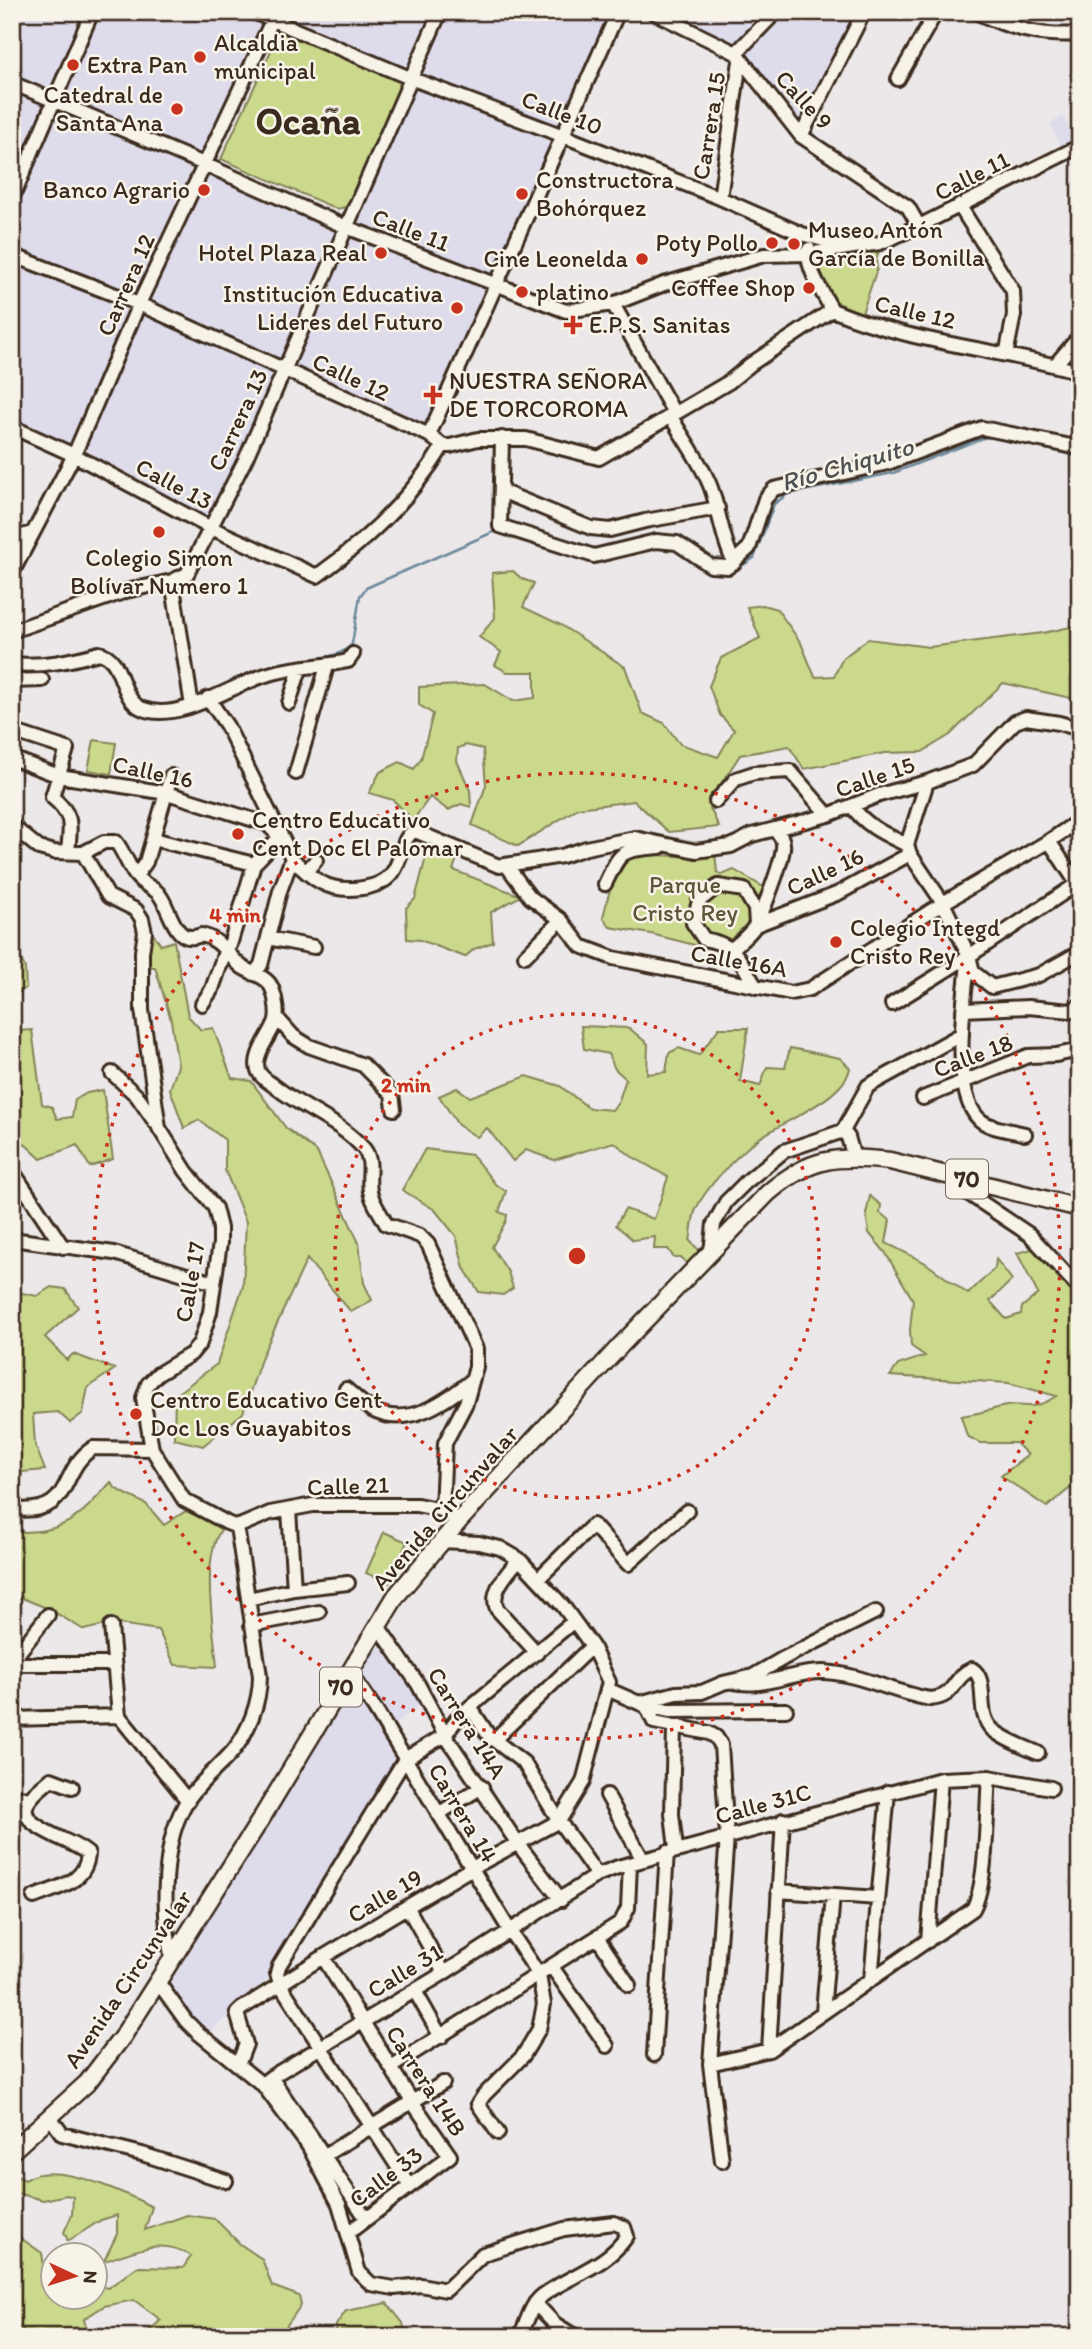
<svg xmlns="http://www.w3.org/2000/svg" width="1092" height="2349" viewBox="0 0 1092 2349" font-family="Itim,sans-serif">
	<rect width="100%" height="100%" fill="#ece8e9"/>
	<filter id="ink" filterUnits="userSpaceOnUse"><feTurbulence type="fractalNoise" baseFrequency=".0143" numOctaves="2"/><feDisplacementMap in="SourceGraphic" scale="14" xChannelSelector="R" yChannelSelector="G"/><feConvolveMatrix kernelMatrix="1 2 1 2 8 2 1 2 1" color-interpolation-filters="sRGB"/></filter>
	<g filter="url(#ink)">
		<path fill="#dedbeb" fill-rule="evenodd" d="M12,12H614L427,437L286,376L213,525L12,425ZM269,23L405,80L348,226L209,162Z
			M660,12H862L800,135L741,61Z
			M1063,116L1075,142L1062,149L1050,123Z
			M379,1634L424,1701L386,1732L404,1765L269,1978L206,2036L186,2014L168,1983Z"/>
		<path fill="#cbd98d" stroke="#838256" stroke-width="2" d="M280,31L401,82L353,200L345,207L337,209L221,159Z
			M879,251L876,260L877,269L862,313L832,301L814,260L850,258Z
			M513,571L522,579L534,583L523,607L561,625L625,667L642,713L664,723L680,744L718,757L734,730L720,715L709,686L721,658L760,638L747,607L763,605L777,609L801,643L815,677L834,676L843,658L868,639L929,647L1043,633L1080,625V700L1003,683L950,735L922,752L885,753L804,769L789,746L740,755L708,804L719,827L669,832L634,801L578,808L518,846L472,825L486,785L483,749L466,745L458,748L457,761L470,790L471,807L461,804L448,810L430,797L413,820L393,800L369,793L380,772L400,762L414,769L421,759L433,714L419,705V687L485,684L513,701L535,698V672H507L495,665L501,652L479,637L495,618L492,573Z
			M94,740L116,743L111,774L88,770Z
			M430,842L459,853L453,870L521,896L491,912L493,942L474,949L465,957L420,940L407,939L406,908L415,899Z
			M636,854L695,857L715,854L717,872L721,875L734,870L765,888C758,914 743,933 726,953L651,934L610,927L603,917C610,892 611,867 636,854Z
			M149,933L153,934L161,945L174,941L188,1016L201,1030L213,1028L232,1078L251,1081L286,1128L317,1152L359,1243L364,1283L372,1300L351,1312L307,1259L262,1356L243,1413L203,1446L174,1439L175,1395L217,1364L243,1286L246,1222L225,1170V1140L199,1120L184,1128L170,1089L178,1066L171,1020L155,967H145Z
			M17,949L25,968L26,988L12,997V951Z
			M581,1026L629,1028L648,1044L647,1074L666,1072L669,1053L679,1048L699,1055L719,1028H748L740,1081L760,1086L767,1067L785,1068L790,1048L840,1058L850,1068C844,1101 777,1122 753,1143C735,1158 706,1187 696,1209C692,1218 692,1231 690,1241L700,1251L688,1265L682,1258H674L668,1249H654L655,1237L633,1240L616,1225L625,1209L654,1219L668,1177L631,1156L614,1142L554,1160L526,1150L513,1161L487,1128L477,1137L458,1125L439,1096L457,1088L470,1097L527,1076L560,1086L589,1108L612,1110L618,1103L626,1079L615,1069L608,1054L584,1049Z
			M32,1030L42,1104L52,1107L57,1119L72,1117L75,1100L87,1093L103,1090L113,1159L90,1167L77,1145L41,1159L12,1132V1036L17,1031Z
			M425,1149L472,1155L496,1185L506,1191L499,1212L507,1215L506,1221L492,1247L508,1272L513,1288L503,1295L479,1292L464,1268L456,1236L435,1210L402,1190Z
			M870,1196L881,1205L880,1213L890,1220L886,1243L924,1262L968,1294L995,1268L996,1259L1012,1280L990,1301L1006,1319L1021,1314L1022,1307L1038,1294L1017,1253L1036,1248L1080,1293V1480L1047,1507L1001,1476L1028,1455L1016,1443H980L967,1436L961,1416C975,1414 987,1411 1001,1407C1026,1401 1029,1414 1056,1396L1009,1383L890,1376L898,1365L925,1356L911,1346L910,1330L913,1300L885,1252L869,1233L866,1214Z
			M51,1287L65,1289L78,1307L45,1337L67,1360L73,1354L115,1369L88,1387L83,1413L70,1423L58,1412L33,1414L35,1445L45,1470L22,1472L20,1484L12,1485V1291L37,1296Z
			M111,1482L116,1489L146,1504L164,1525L186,1511L222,1528C200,1559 214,1629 217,1667L175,1665L158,1630L113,1623L84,1630L49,1609L12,1594V1532C65,1533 77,1520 111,1482Z
			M384,1532L407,1542L389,1583L366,1573Z
			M12,2174L25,2180C29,2178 35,2174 40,2174C72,2169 124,2192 152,2207L145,2230L187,2215L215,2219L240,2244L262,2259L272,2286L299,2296L301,2305L285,2328L289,2337H142L161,2320L134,2300L104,2306L84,2319L88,2337H21L23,2330L12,2322V2272L18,2275L23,2262L12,2258V2232L42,2253L47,2287H52V2296H94L95,2285L108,2288L137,2267L183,2268L191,2256C160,2236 135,2252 104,2261L117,2234V2215L101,2220L68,2241L64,2232L72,2215L73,2197L67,2195L43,2200L12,2192Z
			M387,2303L403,2323L406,2337H336V2325L346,2311Z"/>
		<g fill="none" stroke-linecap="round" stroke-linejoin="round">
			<path stroke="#6c899a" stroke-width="2.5" d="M715,572L720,574L731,573L754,558L774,504L788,494L893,473L983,438L995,437L1080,457
				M304,661C320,658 341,657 352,644L360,596L366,588L498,530"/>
			<defs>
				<path id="minor" d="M253,12L410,78L561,135L720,198L802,234L845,246
					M653,12L736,53L801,136L908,207L919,226
					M976,12C1010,29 1042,37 1080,34
					M736,53L776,12
					M898,79L936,12
					M12,83L204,164L346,227L566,311L613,304L664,284L764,255L808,254L880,243L919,226L1080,146
					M801,136L864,12
					M720,198L740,61
					M12,199L92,12
					M959,205L1013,291L1014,315L1006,355
					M809,249C804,265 824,295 832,310
					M12,255L139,304L429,435L443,446H450L478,439H526L599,458L729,382L751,364L832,310
					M613,304L674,413
					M832,310C910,343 998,349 1080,372
					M1055,365L1080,336
					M670,415C683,439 702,463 711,488C720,513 722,539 734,563
					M12,427L74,455L209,527L317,576C366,541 412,497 443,446
					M429,435L618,12
					M502,438L500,526L594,556L656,541L677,543L711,566L728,567L749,548L765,499L774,489L888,463L982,428L1080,448
					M501,491L591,528L610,530L645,521L718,508
					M12,539L32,533
					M12,573L74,455L139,304L276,12
					M172,581L192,706
					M12,631L126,591L172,581L187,574L246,458L440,12
					M12,664C42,667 70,661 99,653C125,658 118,699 143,709C181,723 232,684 269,674C294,666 322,667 348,661L353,654
					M12,681L42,680
					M208,698L227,726L292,858C301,868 310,877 322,883C341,893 380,891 393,872C403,858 402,835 415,831L499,866L562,856L586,848L635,838L696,851L731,846L752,835L828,815L879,795L927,782L973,765L1015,722L1026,718L1059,723L1080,729
					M289,703L300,669
					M12,731L67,749L52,797C75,816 70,826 68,852
					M12,758L59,776L167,793L267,824L275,832
					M296,773L327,666
					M927,782L907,845L910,854L943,903L969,956L973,972L992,987L1039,975L1080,952
					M716,801L736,779L754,773L790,771L828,815
					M852,806C865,826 887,835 907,845
					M12,826L39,848L54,852L83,853L104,842H116C124,852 128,866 136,876C142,884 152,887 158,893C171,907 173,947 201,935C221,939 227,955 242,967C250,973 263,975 269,983C275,991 278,1011 276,1020C272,1035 249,1058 260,1074C264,1080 272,1084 277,1088C305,1110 340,1121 364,1149C374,1162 367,1176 370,1191C372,1203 381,1213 386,1224L420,1236L428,1244L476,1349V1367L466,1403L445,1443L442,1510
					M153,839L254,864
					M1049,841L1080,888
					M83,853L108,896L136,910L142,919L145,932L142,952V1010L159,1128L186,1171L215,1208L220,1228V1243L210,1312L200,1343L191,1354L158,1374L148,1384L143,1398L152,1449L184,1500L227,1523L237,1527L260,1676C260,1702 249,1731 233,1751C219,1767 202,1780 189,1798C161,1839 162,1913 172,1960
					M507,866L530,897L561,920L581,946L613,958L791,993L810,989L943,903L1049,841L1080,820
					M306,872L316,860
					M136,876L146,862L171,776
					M605,884C622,848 621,851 660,847
					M756,925L755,909L744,890L718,886L699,901L693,923L704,939C738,945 739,960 756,987
					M756,925L839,893L910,854
					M268,938L314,947
					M732,949C740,942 749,935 755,926C763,913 782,862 783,848C784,840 780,834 774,830
					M525,956L561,920
					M968,964C964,1000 951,1092 979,1119C989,1129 1011,1130 1025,1134
					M254,974L261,965L280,891L292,858
					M202,1004L212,989L226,949L230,945L254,864L280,837
					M892,1004L969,956L1080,882
					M963,1010L1028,1007L1071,1011L1080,1005
					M277,1018L293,1036L309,1046L363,1065L392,1094L394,1109
					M112,1073L137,1096L155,1122
					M923,1098L1028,1056L1056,1055L1080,1050
					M843,1131L868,1086L962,1034
					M843,1131L848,1137L854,1158
					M12,1170L63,1247
					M956,1176L966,1192L1030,1235L1080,1289
					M12,1239L114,1253L214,1283
					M711,1253L714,1224L726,1202L746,1182L784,1151L843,1131
					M346,1389C354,1396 362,1404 372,1410C407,1429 445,1402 471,1381
					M12,1509C76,1516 57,1471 93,1448L152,1449
					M289,1510L294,1589
					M237,1527L270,1513L313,1505H417L442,1510L459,1521
					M519,1559C508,1573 489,1591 497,1609L537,1653
					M538,1579L593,1525L628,1564L687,1511
					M248,1599L294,1589L348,1583
					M251,1625L319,1612
					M111,1626L119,1716
					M378,1626L418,1684L445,1735L518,1844L561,1900
					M12,1661L48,1615
					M12,1664H114
					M350,1672L375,1709L510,1931L539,1975L544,2004L539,2029L523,2056L484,2095L478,2104L498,2133
					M733,1682C765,1689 792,1671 824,1672C861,1674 894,1693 930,1699C957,1697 951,1678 972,1669C990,1680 974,1713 993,1730C1005,1740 1024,1747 1038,1753
					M607,1689L646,1706L669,1711L786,1710
					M639,1703L676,1693L702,1692L723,1683L753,1676L784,1658L876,1612
					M646,1706L654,1722L709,1733L716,1737L721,1745L727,1836L710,2064L722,2161
					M470,1707L489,1736L524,1763L559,1821L597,1875
					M119,1716L188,1801
					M12,1719L119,1716
					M674,1728L672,1814L676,1849
					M494,1740L592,1646
					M12,1795L29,1799
					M607,1795L643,1860
					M438,1814L482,1787
					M778,1891L878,1898
					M34,1897C58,1887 86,1883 88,1854C72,1838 7,1826 31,1798C36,1791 45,1785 51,1779L72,1787
					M408,1908L444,1973
					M597,1937L629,1985
					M928,1941L941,1779
					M323,1957L411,2100L450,2156L348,2233
					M552,1967L607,2046
					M871,1979L888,1792
					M158,1982L186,2021L197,2032L263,2085L309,2147L339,2204L359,2272L371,2284L394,2288L421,2285L446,2290L483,2254L564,2229L614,2223L624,2227L627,2236C606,2267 572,2274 543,2295C529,2306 528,2323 519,2337
					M415,1991L441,2037
					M823,2012L833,1895
					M769,2050L783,1820
					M654,2055L667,1852
					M710,2064L769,2050L973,1909C988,1882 986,1810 989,1777
					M238,2065L246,2044L237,2013L241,2009L323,1957L472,1868L559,1821L583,1782L609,1682L592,1646L563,1606L519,1559L500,1548L479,1543L442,1541
					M391,2067L621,1922L628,1908L630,1864
					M271,2077L444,1973L597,1875L618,1867L941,1779L989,1777L1051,1788
					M267,2080L271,2077L366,2218
					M50,2117L62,2134L142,2154L226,2181
					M325,2155L443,2083
					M410,2186L280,1984L277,1973L279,1966L405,1759L445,1735L457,1719L470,1707L574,1621
					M535,2303L555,2324L576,2337"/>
				<path id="major" d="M12,2151L87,2083L123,2036L261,1819L396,1596L459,1521L621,1345L768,1193C810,1157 837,1155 890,1161L1080,1208"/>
			</defs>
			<use href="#minor" stroke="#3b2a1e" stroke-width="18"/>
			<use href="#major" stroke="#3b2a1e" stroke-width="21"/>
			<use href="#minor" stroke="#f7f3e8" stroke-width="12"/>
			<use href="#major" stroke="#f7f3e8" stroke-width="16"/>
		</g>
	</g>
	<g fill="none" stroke="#c8321e" stroke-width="3.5" stroke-dasharray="3.5 7">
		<circle cx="577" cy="1256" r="242"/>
		<circle cx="577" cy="1256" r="483"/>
	</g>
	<g fill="#c8321e" stroke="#f7f3e8" stroke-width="2.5">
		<circle cx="200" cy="57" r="7"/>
		<circle cx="73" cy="65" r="7"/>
		<circle cx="177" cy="109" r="7"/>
		<circle cx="204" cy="190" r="7"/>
		<circle cx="522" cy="194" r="7"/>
		<circle cx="772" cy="243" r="7"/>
		<circle cx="794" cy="244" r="7"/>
		<circle cx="381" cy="253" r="7"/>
		<circle cx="642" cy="259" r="7"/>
		<circle cx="809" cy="288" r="7"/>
		<circle cx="522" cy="292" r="7"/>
		<circle cx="457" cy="308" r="7"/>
		<path d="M569.5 314.5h7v7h7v7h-7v7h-7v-7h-7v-7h7z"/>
		<path d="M429.5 384.5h7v7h7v7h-7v7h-7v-7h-7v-7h7z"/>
		<circle cx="159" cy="532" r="7"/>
		<circle cx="238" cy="834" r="7"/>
		<circle cx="836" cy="942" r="7"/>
		<circle cx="136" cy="1414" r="7"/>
	</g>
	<g text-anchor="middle" stroke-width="5" stroke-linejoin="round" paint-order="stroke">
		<g fill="#f7f3e8" stroke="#73665b" stroke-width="2">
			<rect x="946" y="1159.5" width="42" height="39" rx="5"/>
			<rect x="320" y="1667.5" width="42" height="39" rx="5"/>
		</g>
		<g font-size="23" font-weight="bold" fill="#3b2a1e">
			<text x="967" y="1187">70</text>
			<text x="341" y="1695">70</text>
		</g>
		<g font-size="24" fill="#3b2a1e" stroke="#f7f3e8" text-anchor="start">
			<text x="214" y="51">Alcaldia<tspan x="214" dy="28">municipal</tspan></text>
			<text x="87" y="73">Extra Pan</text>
			<text x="163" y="103" text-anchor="end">Catedral de<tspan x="163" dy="28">Santa Ana</tspan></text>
			<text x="536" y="188">Constructora<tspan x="536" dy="28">Bohórquez</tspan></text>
			<text x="190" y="198" text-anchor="end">Banco Agrario</text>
			<text x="808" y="238">Museo Antón<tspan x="808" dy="28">García de Bonilla</tspan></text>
			<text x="758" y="251" text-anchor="end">Poty Pollo</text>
			<text x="367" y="261" text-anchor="end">Hotel Plaza Real</text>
			<text x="628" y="267" text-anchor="end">Cine Leonelda</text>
			<text x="795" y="296" text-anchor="end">Coffee Shop</text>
			<text x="536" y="300">platino</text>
			<text x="443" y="302" text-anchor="end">Institución Educativa<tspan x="443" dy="28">Lideres del Futuro</tspan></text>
			<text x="589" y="333">E.P.S. Sanitas</text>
			<text x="449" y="389">NUESTRA SEÑORA<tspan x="449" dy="28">DE TORCOROMA</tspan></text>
			<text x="159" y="566" text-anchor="middle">Colegio Simon<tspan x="159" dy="28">Bolívar Numero 1</tspan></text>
			<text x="252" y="828">Centro Educativo<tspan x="252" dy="28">Cent Doc El Palomar</tspan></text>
			<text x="850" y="936">Colegio Integd<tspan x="850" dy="28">Cristo Rey</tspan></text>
			<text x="150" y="1408">Centro Educativo Cent<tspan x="150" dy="28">Doc Los Guayabitos</tspan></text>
		</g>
		<g font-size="24" fill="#3b2a1e" stroke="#f7f3e8">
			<text transform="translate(804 100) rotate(47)" y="8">Calle 9</text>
			<text transform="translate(562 113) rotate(21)" y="8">Calle 10</text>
			<text transform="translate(709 126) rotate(-81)" y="8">Carrera 15</text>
			<text transform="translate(972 176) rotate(-27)" y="8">Calle 11</text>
			<text transform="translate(411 230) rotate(21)" y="8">Calle 11</text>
			<text transform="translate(126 285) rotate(-66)" y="8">Carrera 12</text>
			<text transform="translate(915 312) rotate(13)" y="8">Calle 12</text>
			<text transform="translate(351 377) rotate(25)" y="8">Calle 12</text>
			<text transform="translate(238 420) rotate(-65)" y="8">Carrera 13</text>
			<text transform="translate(174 484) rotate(28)" y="8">Calle 13</text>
			<text transform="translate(153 772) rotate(12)" y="8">Calle 16</text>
			<text transform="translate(875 777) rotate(-19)" y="8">Calle 15</text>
			<text transform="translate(825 872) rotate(-25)" y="8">Calle 16</text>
			<text transform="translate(739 961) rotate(10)" y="8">Calle 16A</text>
			<text transform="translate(973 1056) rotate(-21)" y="8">Calle 18</text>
			<text transform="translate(190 1282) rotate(-80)" y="8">Calle 17</text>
			<text transform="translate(348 1486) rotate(-2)" y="8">Calle 21</text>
			<text transform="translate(445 1508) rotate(-49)" y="8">Avenida Circunvalar</text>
			<text transform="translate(467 1723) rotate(58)" y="8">Carrera 14A</text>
			<text transform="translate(763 1804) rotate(-15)" y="8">Calle 31C</text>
			<text transform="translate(463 1813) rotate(59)" y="8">Carrera 14</text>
			<text transform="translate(385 1896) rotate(-31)" y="8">Calle 19</text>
			<text transform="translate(405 1971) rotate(-31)" y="8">Calle 31</text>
			<text transform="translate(128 1979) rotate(-56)" y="8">Avenida Circunvalar</text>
			<text transform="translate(426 2081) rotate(57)" y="8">Carrera 14B</text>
			<text transform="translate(386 2177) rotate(-37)" y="8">Calle 33</text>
		</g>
		<g font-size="24" fill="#5f563a" stroke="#f7f3e8">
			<text x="685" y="893">Parque<tspan x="685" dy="28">Cristo Rey</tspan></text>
		</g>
		<g font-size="26" font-style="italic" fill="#4f5252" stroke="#f7f3e8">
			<text transform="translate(847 464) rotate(-16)" y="9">Río Chiquito</text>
		</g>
		<g font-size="38" font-weight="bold" fill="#3b2a1e" stroke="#f7f3e8">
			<text x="308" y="134">Ocaña</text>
		</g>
	</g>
	<circle cx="577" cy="1256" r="10" fill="#c8321e" stroke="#f7f3e8" stroke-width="3.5"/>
	<g font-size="21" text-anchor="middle" font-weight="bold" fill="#c8321e" stroke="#f7f3e8" stroke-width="5" stroke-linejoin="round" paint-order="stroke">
		<text x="235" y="922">4 min</text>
		<text x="406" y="1092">2 min</text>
	</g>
	<rect width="1092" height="2349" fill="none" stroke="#f7f3e8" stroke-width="42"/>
	<rect x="21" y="21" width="1050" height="2307" fill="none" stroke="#3b2a1e" stroke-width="2.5" filter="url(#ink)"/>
	<g transform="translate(74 2276) rotate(94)"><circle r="33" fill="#f7f3e8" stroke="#aca397" stroke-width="2"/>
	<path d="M0-5L12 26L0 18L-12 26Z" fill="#c8321e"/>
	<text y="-10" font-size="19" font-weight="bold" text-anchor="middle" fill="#3b2a1e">N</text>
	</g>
</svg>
